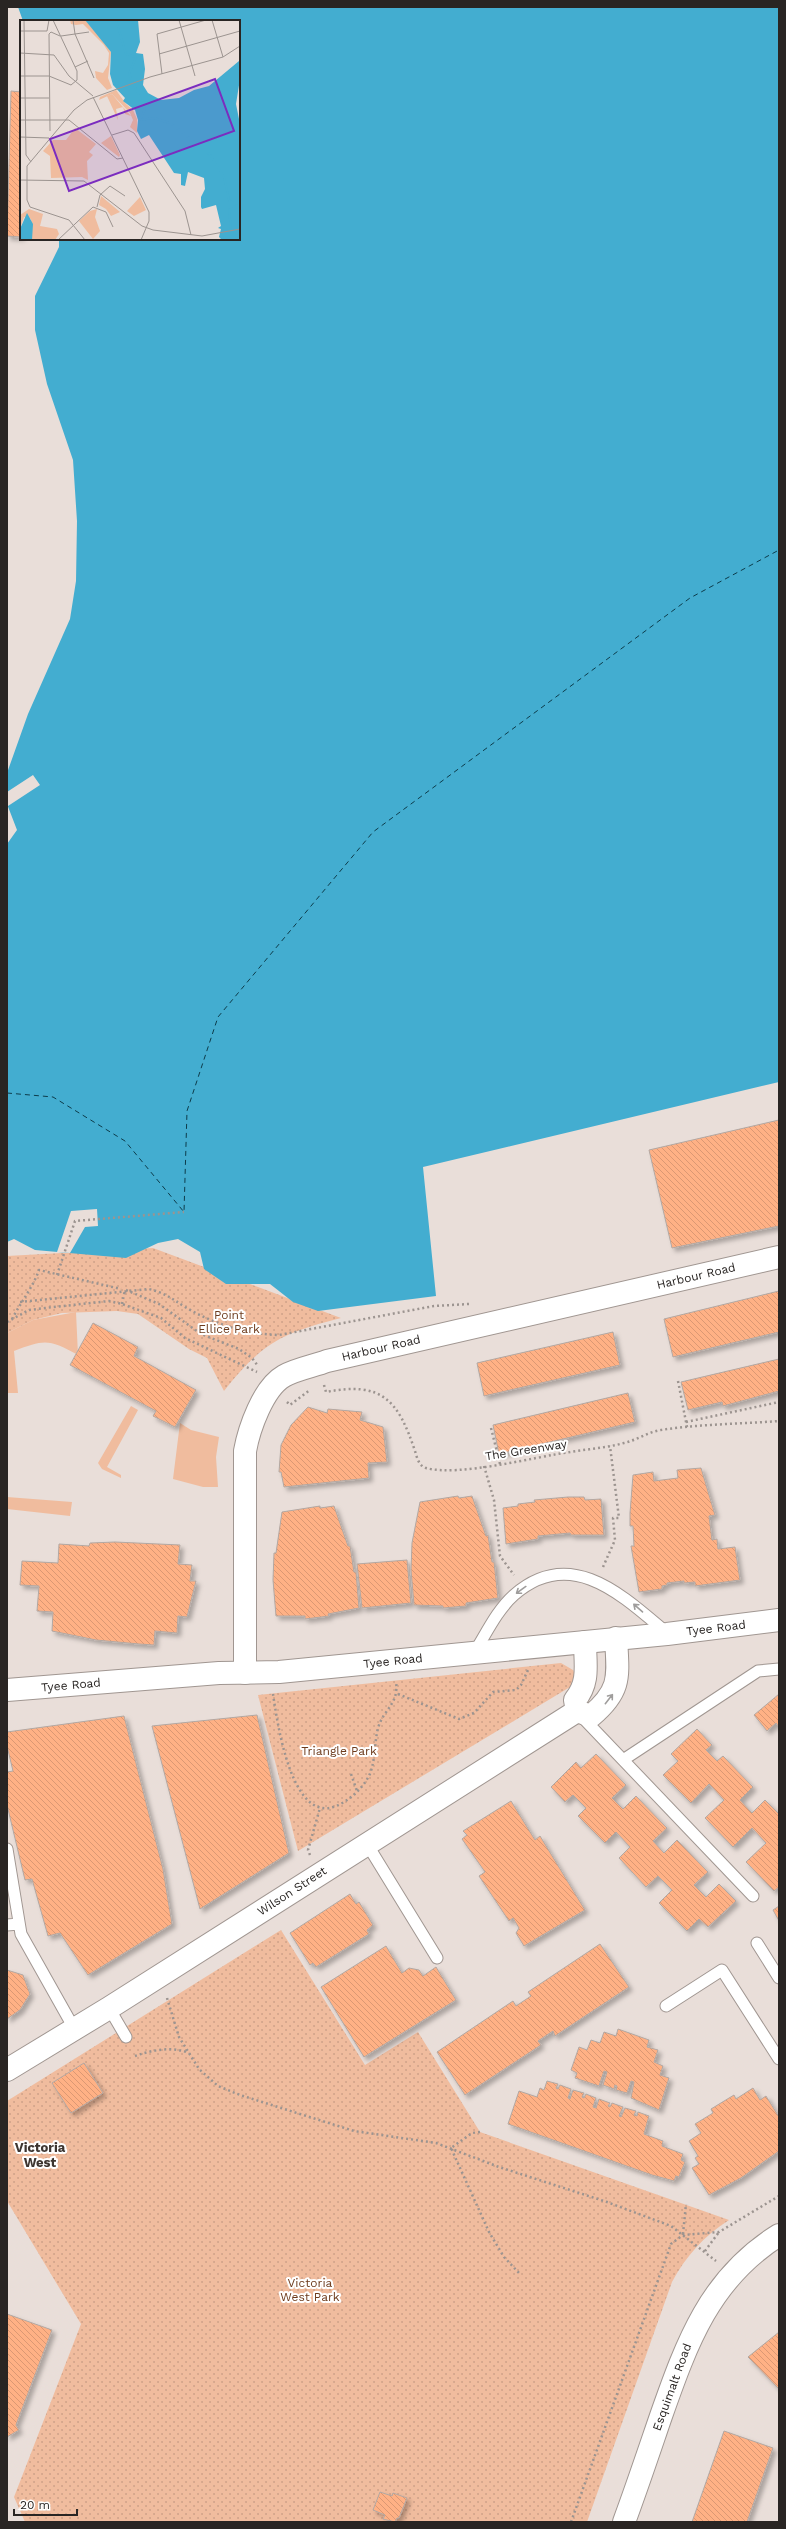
<svg xmlns="http://www.w3.org/2000/svg" width="786" height="2529" viewBox="0 0 786 2529" font-family="'Work Sans',sans-serif">
	<defs>
		<pattern id="park-dots" width="8" height="8" patternUnits="userSpaceOnUse"><rect width="8" height="8" fill="#f0bc9e"/><path d="M2 2h.1M6 6h.1" fill="none" stroke="#cea188" stroke-width="1.8" stroke-linecap="round"/></pattern>
		<pattern id="building-back-hatch" width="6" height="6" patternUnits="userSpaceOnUse"><rect width="6" height="6" fill="#ffb185"/><path d="M-1 5l2 2M0 0l6 6M5-1l2 2" fill="none" stroke="#db9873"/></pattern>
		<filter id="shadow"><feDropShadow dx="3.5" dy="3.5" stdDeviation="2" flood-color="#0004"/></filter>
	</defs>
	<rect width="100%" height="100%" fill="#e9ded9"/>
	<path fill="#f0bc9e" d="M76,1312L78,1355C49,1339 45,1339 14,1351L18,1393H7V1333L33,1320Z
		M131,1406L138,1410L107,1467L121,1475V1478L102,1469L98,1463Z
		M180,1423L191,1430L219,1437L216,1457L218,1487H203L173,1479Z
		M7,1497L72,1502L70,1516L7,1509Z"/>
	<path fill="url(#park-dots)" d="M153,1248L341,1318C282,1333 263,1342 224,1391L207,1358L189,1349L138,1314L117,1311L62,1313L33,1320L7,1333V1256Z
		M561,1663L573,1670L575,1674L570,1687L298,1851L258,1695Z
		M281,1930L365,2065L418,2032L480,2132L729,2220C704,2236 686,2256 672,2282L587,2522H25L14,2497L81,2324L7,2201V2101Z"/>
	<path fill="#43add0" d="M18,7H779V1082L423,1167L436,1296L318,1311L293,1302L270,1284H226L204,1269L200,1252L178,1239L158,1243L126,1258L35,1250L14,1239L7,1242V844L17,830L7,804V773L28,714L70,619L76,581L77,521L73,460L47,384L35,330V296L59,247V239H239V21H23Z"/>
	<path fill="#e9ded9" d="M33,775L40,785L8,806L7,792Z
		M97,1209L98,1226L85,1227L70,1253L57,1252L71,1211Z"/>
	<g fill="none" stroke-linecap="round" stroke-linejoin="round">
		<path stroke="#0d3c4b" stroke-width="1" stroke-dasharray="5 4" stroke-linecap="butt" d="M7,1093L53,1097L125,1141L184,1212L187,1111L218,1017L373,832L690,598L779,550"/>
	</g>
	<path fill="url(#building-back-hatch)" stroke="#b2a8a3" filter="url(#shadow)" d="M11,91L21,92V237L7,236Z
		M779,1120V1226L672,1248L649,1150Z
		M779,1291V1332L673,1357L664,1319Z
		M93,1323L138,1347L134,1356L196,1390L175,1427L153,1416L156,1411L70,1365Z
		M613,1332L620,1365L484,1396L477,1363Z
		M779,1359V1391L723,1406L722,1402L688,1410L681,1382Z
		M628,1393L635,1422L499,1454L493,1425Z
		M308,1407L327,1413L328,1409L362,1412L360,1420L383,1427L387,1462L368,1463L369,1478L284,1487L281,1472H279L281,1445L291,1425Z
		M701,1468L715,1515L709,1516L712,1540L717,1539L718,1549L735,1547L740,1580L695,1586V1582L684,1583V1581L667,1583V1585L662,1586V1589L639,1592L631,1546H634L633,1526H630V1513L633,1475L653,1472L654,1481L678,1478L677,1470Z
		M458,1496L459,1498L472,1496L486,1536L488,1535L492,1562H494L498,1598L466,1603V1606L443,1608V1606L414,1605L411,1570L412,1543L420,1502Z
		M568,1497H584L585,1500L601,1499L604,1535H571L570,1533L538,1536V1539L506,1544L503,1508L518,1506V1504L535,1502L534,1500Z
		M320,1506V1508L334,1506L348,1546H350L354,1572H356L359,1608L328,1614L329,1616L305,1619V1616H276L273,1580L274,1553H276L282,1512Z
		M115,1542L180,1545L178,1564L192,1565L190,1581H196L187,1617L178,1616L177,1633L155,1631L154,1645L139,1644L96,1640L52,1631L53,1612L37,1611L39,1586L20,1585L22,1561L58,1563L59,1544L89,1546L90,1543Z
		M407,1560L411,1603L362,1608L357,1564Z
		M779,1694V1727L776,1723L767,1731L754,1715Z
		M257,1715L289,1853L200,1909L152,1726Z
		M124,1716L163,1869L172,1924L88,1975L60,1933L48,1936L32,1879L25,1880L7,1805V1772L13,1771L7,1746V1732Z
		M697,1729L712,1745L706,1750L717,1761L723,1756L753,1787L740,1800L752,1813L765,1800L779,1814V1887L774,1891L746,1862L766,1843L752,1828L733,1847L705,1818L724,1800L709,1784L691,1803L663,1775L678,1761L671,1754Z
		M596,1754L626,1785L612,1798L623,1809L636,1796L667,1828L653,1841L664,1853L677,1840L708,1872L694,1885L706,1897L719,1884L736,1901L708,1927L699,1919L687,1931L659,1903L672,1890L658,1876L646,1887L619,1858L630,1847L616,1832L605,1843L578,1816L586,1808L573,1795L565,1802L551,1787L576,1762L581,1768Z
		M511,1801L535,1840L540,1836L585,1910L524,1946L516,1933L519,1928L513,1918L509,1921L479,1876L485,1872L462,1839L467,1835L463,1831Z
		M350,1894L356,1904L359,1902L373,1925L367,1930L369,1934L316,1967L313,1963L310,1965L290,1933Z
		M779,1906V1921L773,1910Z
		M600,1944L629,1987L555,2036L553,2031L538,2041L541,2045L465,2095L437,2052L513,2001L516,2006L531,1996L528,1992Z
		M386,1946L402,1973L409,1968L419,1970L423,1976L436,1967L456,2000L364,2057L321,1987Z
		M7,1970L23,1975L30,1994L20,2010L7,2019Z
		M618,2029L649,2040L647,2047L658,2050L654,2062L663,2066L660,2075L669,2078L659,2110L631,2098L634,2082L631,2081L627,2093L616,2090L617,2086L615,2085L614,2089L603,2085L607,2072L604,2071L599,2086L575,2078L577,2073L571,2070L579,2047L587,2050L591,2040L600,2043L604,2032L616,2036Z
		M84,2063L103,2093L71,2113L52,2083Z
		M547,2081L558,2084L556,2088L558,2089L560,2085L571,2089L568,2098L570,2099L573,2090L584,2093L582,2097L584,2098L586,2094L596,2098L593,2107L596,2108L599,2099L610,2103L608,2106L610,2107L612,2103L623,2107L619,2116L621,2117L625,2108L636,2111L634,2115L637,2116L638,2112L649,2116L644,2134L663,2141L662,2146L683,2154L681,2160L685,2162L679,2177L676,2176L674,2181L652,2175L508,2124L519,2091L537,2097L540,2088L544,2090Z
		M753,2088L760,2100L766,2096L779,2117V2151L741,2178L709,2195L692,2168L699,2164L695,2158L698,2156L689,2141L701,2133L695,2124L713,2113L711,2109L734,2095L736,2099Z
		M7,2314L52,2330L16,2425L19,2430L7,2437Z
		M779,2332V2389L748,2357Z
		M724,2431L773,2448L747,2522H692Z
		M380,2492L392,2496L393,2493L407,2498L399,2518H397L395,2522L383,2519L385,2515L373,2510Z"/>
	<g fill="none" stroke-linecap="round" stroke-linejoin="round">
		<defs>
			<path id="lane" d="M474,1653C486,1634 497,1610 514,1595C571,1545 623,1596 667,1633
				M582,1717L753,1896
				M623,1760L758,1671L779,1669
				M367,1844L437,1958
				M7,1849L21,1934L75,2030
				M7,1925L19,1924
				M757,1943L779,1978
				M666,2006L722,1970L779,2059
				M109,2008L126,2037"/>
			<path id="street" d="M245,1673V1451C249,1429 263,1388 284,1376C296,1369 314,1366 327,1361L779,1257
				M577,1711L575,1700C590,1682 585,1664 585,1642
				M7,2070L109,2008L577,1711L591,1716C622,1690 618,1676 616,1638"/>
			<path id="secondary" d="M7,1690L219,1673L279,1672L667,1634L779,1620
				M624,2522C637,2487 649,2451 661,2416C687,2342 710,2278 779,2235"/>
		</defs>
		<use href="#lane" stroke="#a09691" stroke-width="13"/>
		<use href="#street" stroke="#a09691" stroke-width="24"/>
		<use href="#secondary" stroke="#a09691" stroke-width="24"/>
		<path stroke="#9c9490" stroke-width="2.5" stroke-dasharray="2 3" stroke-linecap="butt" d="M57,1275L75,1221L184,1212
			M126,1290L159,1304L201,1334L239,1349L252,1358L258,1366
			M20,1302L149,1289C165,1293 171,1298 185,1307C214,1324 245,1334 279,1335L434,1306L469,1304
			M122,1304L125,1290
			M12,1319C21,1302 33,1287 39,1270L121,1289
			M7,1322L29,1310L45,1308L109,1301L122,1304L161,1318L185,1338L257,1372
			M678,1381L687,1427
			M324,1385L326,1392C382,1381 398,1400 415,1451C417,1458 419,1466 426,1468C459,1477 534,1457 570,1452C588,1449 606,1448 624,1443C637,1440 648,1432 661,1430C700,1424 740,1424 779,1421
			M287,1402L290,1405L310,1390
			M686,1422L779,1402
			M491,1428L500,1464
			M484,1466L494,1500L500,1556L514,1575
			M603,1567L615,1540L613,1518H619L610,1446
			M273,1694C277,1720 291,1825 336,1806C349,1801 362,1789 369,1776C376,1760 374,1744 378,1728C384,1708 399,1705 396,1681
			M398,1694L459,1719L474,1713L493,1692L516,1690L521,1685L528,1670
			M351,1774L357,1791
			M310,1855L308,1850L320,1808
			M167,1998L179,2037L199,2069L218,2086L240,2095L354,2131L436,2143L499,2167L607,2202L671,2226L716,2261
			M135,2056C152,2050 172,2046 189,2053
			M480,2132L472,2133L451,2148L489,2232L504,2257L519,2273
			M683,2234L686,2204
			M705,2251L719,2232
			M571,2522L671,2244L683,2235L719,2232L779,2196"/>
		<use href="#lane" stroke="#fff" stroke-width="11"/>
		<use href="#street" stroke="#fff" stroke-width="22"/>
		<use href="#secondary" stroke="#fff" stroke-width="22"/>
	</g>
	<defs><path id="oneway-shaft" d="M-6 0H5M1.5-3L5.5 0L1.5 3" fill="none" stroke-width="1.6" stroke-linecap="round" stroke-linejoin="round"/></defs>
	<g stroke="#9f9d9c">
		<use href="#oneway-shaft" transform="translate(521 1590) rotate(144)"/>
		<use href="#oneway-shaft" transform="translate(638 1608) rotate(-139)"/>
		<use href="#oneway-shaft" transform="translate(609 1699) rotate(-52)"/>
	</g>
	<g text-anchor="middle" stroke-width="4" stroke-linejoin="round" paint-order="stroke">
		<g font-size="12" fill="#292523" stroke="#fff">
			<text transform="translate(696 1276) rotate(-13)" y="4">Harbour Road</text>
			<text transform="translate(381 1348) rotate(-13)" y="4">Harbour Road</text>
			<text transform="translate(526 1450) rotate(-9)" y="4">The Greenway</text>
			<text transform="translate(716 1628) rotate(-7)" y="4">Tyee Road</text>
			<text transform="translate(393 1661) rotate(-6)" y="4">Tyee Road</text>
			<text transform="translate(71 1685) rotate(-5)" y="4">Tyee Road</text>
			<text transform="translate(292 1891) rotate(-33)" y="4">Wilson Street</text>
			<text transform="translate(672 2387) rotate(-70)" y="4">Esquimalt Road</text>
		</g>
		<g font-size="12" fill="#6d3b1c" stroke="#fff">
			<text x="229" y="1319">Point<tspan x="229" dy="14">Ellice Park</tspan></text>
			<text x="339" y="1755">Triangle Park</text>
			<text x="310" y="2287">Victoria<tspan x="310" dy="14">West Park</tspan></text>
		</g>
		<g font-size="13" font-weight="bold" fill="#3d3530" stroke="#fff">
			<text x="40" y="2152">Victoria<tspan x="40" dy="15">West</tspan></text>
		</g>
	</g>
	<g transform="translate(20 20)">
		<rect width="220" height="220" fill="#e9ded9"/>
		<path d="M92,74L102,86L111,96L105,94L103,87L96,89L98,100L87,76Z" fill="#f0bc9e"/>
		<path d="M50,0H65L73,9L78,8L77,13L91,32L88,58L92,68L87,70L76,58L75,51L83,53L88,45L89,33L84,25L63,4L56,5L51,4ZM96,70L106,84L113,90L117,99V113L110,107L113,100L110,93L92,74L79,80L80,77ZM55,108L76,124L69,132L73,135L67,141L68,160L62,157L31,158L30,136L23,131L33,120H46ZM91,116L100,135L99,137L81,123ZM81,176L100,192L91,196L86,189L79,185ZM120,177L126,190L114,196L107,191ZM9,189L23,194L20,206L37,209L39,214L35,220H12L11,199L4,197L0,209V195ZM77,189L75,197L80,211L73,219L59,201L70,191Z" fill="#f0bc9e"/>
		<path d="M65,0H118L120,22L116,33L123,34L125,49L123,65L128,73L141,80L159,78L174,70L189,66L219,41L220,34V59L216,84L220,104V220H202L199,217L201,209L198,208L201,206L196,185L182,189L181,187V177L185,169L184,158L168,152L165,166L161,165V154L154,153L129,115L121,119L117,111L118,100L115,90L103,81L105,78L93,65L90,54L91,32ZM7,193L13,204L12,220H0V209Z" fill="#43add0"/>
		<path fill="none" stroke="#43add0" stroke-width="2" d="M96,0L106,34L116,37L109,54L125,89L120,100L134,98L150,103L190,135L204,157L209,180L218,187L209,190L211,209"/>
		<path fill="none" stroke="#9c9490" stroke-width="1" d="M4,0L6,135L11,142M53,0L55,14L74,58M159,0L175,56M192,0L203,37M0,11H27L29,0M41,16L69,12M0,33L34,35L49,56L73,76M139,34L220,11M55,47L68,41M142,54L137,14L186,0M0,56H29L51,65L57,60V51L33,0M73,77L129,192V201L121,220M0,78H29M0,100H49L97,139L103,138M30,111L29,14L31,12L40,16M92,115L108,110L114,113L165,191L171,215M0,117L29,118M0,160L64,161L122,206L133,210L182,216L220,209M7,161V180L10,187L49,200L65,220M7,161V146L54,90L67,80L130,57L203,37L220,26M77,187L80,175L90,166L105,176M38,220L73,187L86,192L93,207"/>
		<path fill="#7b2cbf" fill-opacity="0.15" stroke="#7b2cbf" stroke-width="2" d="M195,59L214,111L49,171L30,119Z"/>
		<rect width="220" height="220" fill="none" stroke="#292523" stroke-width="2"/>
	</g>
	<rect width="786" height="2529" fill="none" stroke="#292523" stroke-width="16"/>
	<path d="M14 2509v6h63v-6" fill="none" stroke="#292523" stroke-width="2"/>
	<text x="20" y="2509" font-size="12" fill="#292523" stroke="#ffffff" stroke-width="3" paint-order="stroke">20 m</text>
</svg>
